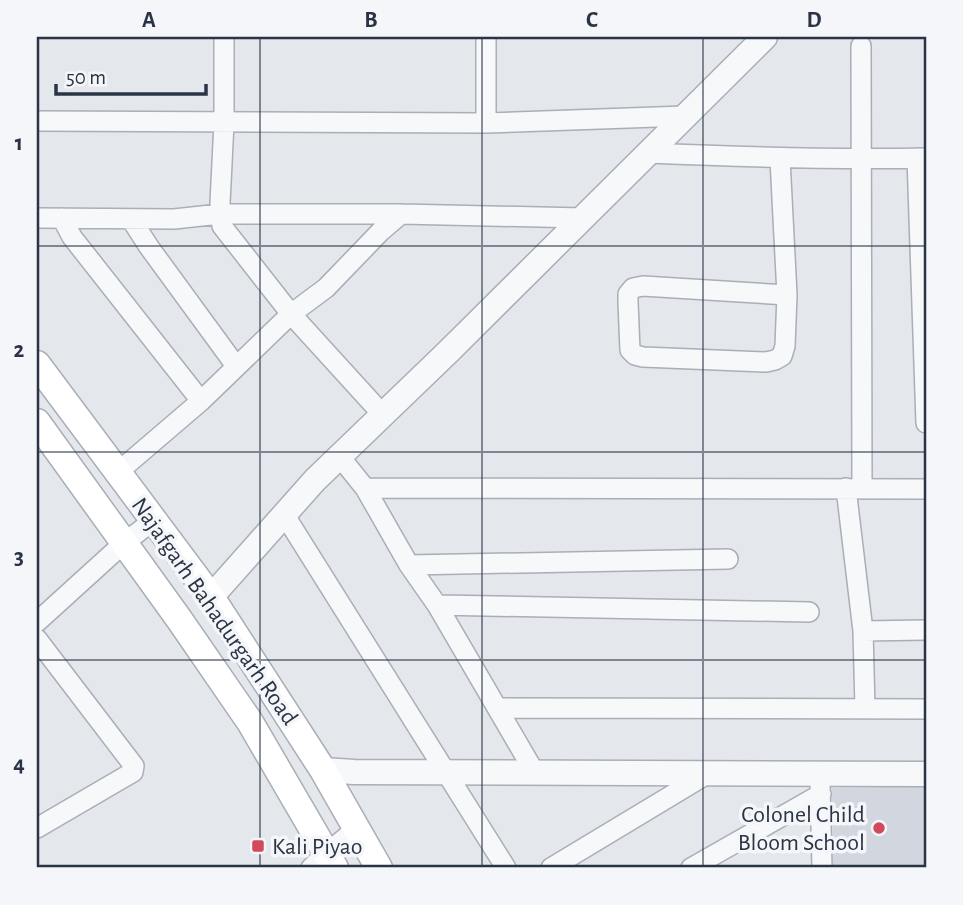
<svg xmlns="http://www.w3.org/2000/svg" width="963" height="905" viewBox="0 0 963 905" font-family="'Alegreya Sans',sans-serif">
	<rect width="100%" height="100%" fill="#e4e7ec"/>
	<path fill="#d2d6de" d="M926,786V868H833L832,788Z"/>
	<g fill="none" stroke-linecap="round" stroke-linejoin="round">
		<defs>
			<path id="minor" d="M224,37V123L220,203L222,226L291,314L383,415
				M486,37V123
				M861,46L862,489
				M37,121L486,123L685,116
				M648,153C741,157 833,160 926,158
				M917,158L926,423
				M780,159L787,295L785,346L782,356L775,360L766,362L643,357L635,355L630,350L628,302V294L633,288L643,286L787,295
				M37,218L174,219L220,214H401L583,218
				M62,218L72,237L201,401
				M131,219L149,247L236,366
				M340,457L365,488L409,565L437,605L535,773
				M118,472L201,401L291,314L326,288L380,232L401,214
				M365,488L926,489
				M846,488L863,631L865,709
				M284,514L506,868
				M409,565L728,559
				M437,605L809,612
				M37,622L124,543L154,520
				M863,631L926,630
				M37,639L134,766L133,772L37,828
				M498,708L926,709
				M820,783L822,868
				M311,868L327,853L356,829
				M551,868L707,774
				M691,868L821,794"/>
			<path id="tertiary" d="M211,597L315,480L448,352L765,37
				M323,770L354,772L926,774"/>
			<path id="secondary" d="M37,364L211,597L323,770L379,868
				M37,422L179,619L250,722L335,868"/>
		</defs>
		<use href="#minor" stroke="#a9aeb7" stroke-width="22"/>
		<use href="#tertiary" stroke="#a9aeb7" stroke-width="27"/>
		<use href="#secondary" stroke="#a9aeb7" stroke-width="29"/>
		<use href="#minor" stroke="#f7f8fa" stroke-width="19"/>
		<use href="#tertiary" stroke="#f7f8fa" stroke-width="24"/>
		<use href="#secondary" stroke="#fff" stroke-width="26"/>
	</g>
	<path fill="none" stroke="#2b3445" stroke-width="2" stroke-opacity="0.55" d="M260,37V868M482,37V868M703,37V868M37,246H926M37,452H926M37,660H926"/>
	<g fill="#d1495b" stroke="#f4f6f9" stroke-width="2.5">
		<circle cx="879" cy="828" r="7"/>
		<rect x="251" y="839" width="14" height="14" rx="3.5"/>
	</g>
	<g text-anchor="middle" stroke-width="7" stroke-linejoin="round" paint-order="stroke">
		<g font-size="24" fill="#2b3445" stroke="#f4f6f9">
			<text transform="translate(215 611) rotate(55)" y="8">Najafgarh Bahadurgarh Road</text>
		</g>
		<g font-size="24" fill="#2b3445" stroke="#f4f6f9" text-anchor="end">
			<text x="865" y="822">Colonel Child<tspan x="865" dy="28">Bloom School</tspan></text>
			<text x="272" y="854" text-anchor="start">Kali Piyao</text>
		</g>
	</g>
	<rect width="963" height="905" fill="none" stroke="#f4f6f9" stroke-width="77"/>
	<path d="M56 84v10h150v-10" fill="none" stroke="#2b3445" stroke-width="3.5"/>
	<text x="66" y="84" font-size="21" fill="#2b3445" stroke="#f4f6f9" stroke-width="5" paint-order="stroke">50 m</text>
	<rect x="38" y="38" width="887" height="828" fill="none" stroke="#2b3445" stroke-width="2.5"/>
	<g font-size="23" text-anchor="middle" font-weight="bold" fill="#2b3445">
		<text x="149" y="27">A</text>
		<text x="371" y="27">B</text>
		<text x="592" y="27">C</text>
		<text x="814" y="27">D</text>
		<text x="19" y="150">1</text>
		<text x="19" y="357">2</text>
		<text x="19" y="564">3</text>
		<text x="19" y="771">4</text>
	</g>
</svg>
